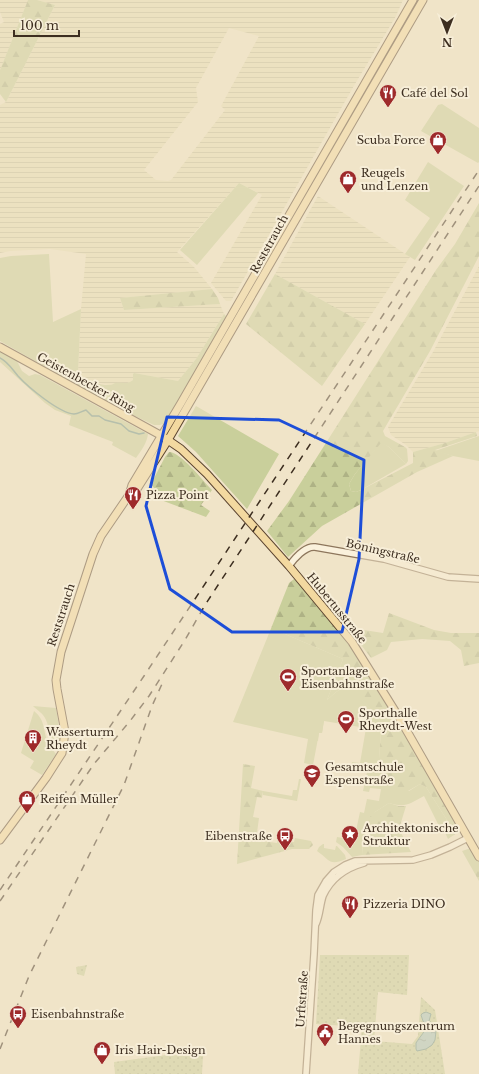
<svg xmlns="http://www.w3.org/2000/svg" width="479" height="1074" viewBox="0 0 479 1074" font-family="'Libre Baskerville',serif">
	<defs>
		<pattern id="farmland-rules" width="6" height="5" patternUnits="userSpaceOnUse"><rect width="6" height="5" fill="#e6deb5"/><path d="M0 2.5h6" fill="none" stroke="#c6bf9b"/></pattern>
		<pattern id="forest-firs" width="22" height="20" patternUnits="userSpaceOnUse"><rect width="22" height="20" fill="#c9cf9b"/><path d="M5 1l3.5 6h-7zM16 11l3.5 6h-7z" fill="#aeb285"/></pattern>
		<pattern id="park-dots" width="8" height="8" patternUnits="userSpaceOnUse"><rect width="8" height="8" fill="#c9cf9b"/><path d="M2 2h.1M6 6h.1" fill="none" stroke="#aeb285" stroke-width="1.8" stroke-linecap="round"/></pattern>
		<pattern id="water-ripples" width="26" height="14" patternUnits="userSpaceOnUse"><rect width="26" height="14" fill="#a9c4bc"/><path d="M2 4q2-2 4 0t4 0M15 11q2-2 4 0t4 0" fill="none" stroke="#8ba098"/></pattern>
	</defs>
	<rect width="100%" height="100%" fill="#f0e4c8"/>
	<path fill="url(#farmland-rules)" fill-rule="evenodd" d="M0,0H28L0,70V24L4,22L0,12Z
		M37,0H403L395,18L355,84L231,301H226L211,283L262,195L239,183L177,252L194,267L212,289L120,298L124,310L220,304L224,314L196,359L178,381L134,373L133,374V380L130,382L125,384L117,383L109,385L91,381L81,376L78,372L81,309L86,254L50,249L10,251L0,253V105L6,102L55,5ZM229,28L259,36L221,106L225,110L171,180L168,181L156,180L144,170L198,102L196,88Z
		M318,196L410,257L365,324L275,274Z
		M479,266V431L445,443L413,452L406,445L391,435L388,427L433,352Z"/>
	<path fill="#c9cf9b" d="M442,104L479,128V162L478,163L421,131L438,105Z
		M428,162L464,186L415,260L405,254L430,218L405,200Z
		M239,183L258,193L197,265L180,250Z
		M49,254L53,322L81,309L78,372C81,379 102,386 109,385C111,385 113,384 115,383C122,382 127,385 133,380V374L134,373L178,381L196,359L224,314L227,317L165,423L160,425H154L116,407L0,341V258L11,256Z
		M0,351L17,361L22,371L29,376L35,374L40,375L148,434C147,443 141,451 136,458L112,445L113,442L69,425L71,416L55,410L45,403L0,362Z
		M196,406L279,454L247,509L196,452L178,436Z
		M479,436V461L453,456L435,451Z
		M381,442L389,447L406,464L361,490L356,492L351,491L349,484L355,474Z
		M270,631H278L343,659L327,700L336,692L343,688L353,690L376,714L380,722L381,731L378,773L409,791L420,784L426,787L447,820L440,828L424,796C409,804 406,808 389,803L375,812C370,826 362,840 362,855L352,857L343,847L336,842L337,837L354,840L360,812L364,813L367,799L379,801L381,789L370,788L369,792L363,791L367,772L351,769L352,762L360,763L366,728L324,721L322,733H319L313,765L304,763L308,739L233,722Z
		M33,706L56,708L60,733L59,747H56C49,742 50,728 46,720C43,713 38,711 33,706Z
		M34,711C45,720 43,728 47,740C49,745 52,749 56,754L42,775L30,768L34,761L21,753Z
		M299,779H301L297,801L263,795V791L292,796L293,790H297Z
		M323,844H324V848L335,850L336,846H337L345,855L346,859C329,866 331,861 317,851L319,847Z"/>
	<path fill="url(#forest-firs)" d="M28,0H37L55,5L6,102L0,94V70Z
		M479,203V256L430,351L383,431L385,436L405,447L407,449L408,461L406,464L389,447L381,443L355,474L349,484L351,491L356,492L361,490L413,463V452L445,443L476,432L477,436L435,450L453,456L417,472L322,526L288,557L267,531L289,501L436,270L455,244Z
		M275,274L365,324L322,386L246,324Z
		M212,289L218,298L220,304L124,310L120,298Z
		M169,452C181,452 203,481 212,490L201,505L210,511L206,517L153,497L157,492L151,484L165,457Z
		M294,579L318,603L340,628L362,661L461,830L448,839L442,826L447,820L426,787L420,784L401,795C391,791 383,784 378,773L381,731L380,722L376,714L352,690L343,688L336,692L327,700L343,659L278,631H270L289,583Z
		M389,613L434,630L451,633H479V663L464,666L461,650L450,641L422,639L391,642L387,650L371,658L350,630L351,628L383,633Z
		M320,718L324,720L322,733L319,732L318,741L313,740Z
		M243,764L255,766L251,788L263,791L262,798L257,797L253,817L259,818L256,840L277,843L278,839L294,842L295,838L311,841L313,845L309,849H292L237,864Z
		M389,803L399,806H406L399,829L411,852L362,855C362,842 371,831 369,818L375,812Z
		M471,848L479,860V881L462,851Z"/>
	<path fill="url(#park-dots)" d="M320,955H409L407,995L378,992L374,1041L412,1044L418,1036L421,997L435,1010L445,1074H358L362,1027L316,1024Z
		M87,965L84,976L77,974L76,967Z
		M166,1055L203,1056L202,1074H115L114,1062Z"/>
	<path fill="url(#water-ripples)" stroke="#6f938a" d="M426,1012L431,1014L429,1021L434,1025L432,1029L436,1031L435,1040L432,1045L426,1049L417,1051L416,1049V1043C420,1036 426,1032 426,1024L423,1021L421,1015L423,1013Z"/>
	<g fill="none" stroke-linecap="round" stroke-linejoin="round">
		<path stroke="#6f938a" stroke-width="1.5" d="M0,358C8,362 12,369 18,376C28,387 59,413 74,414C78,414 82,411 86,410L92,416H99L105,420L121,424L129,431L139,434L144,433"/>
		<defs>
			<path id="minor" d="M289,566C294,559 305,546 315,547L384,559L448,577L479,579
				M316,924C320,915 320,905 323,896C331,878 346,868 364,863
				M306,1074L314,954L316,910L318,895L326,881L334,872L345,865L355,861L413,860L431,855L450,847L468,838"/>
			<path id="major" d="M0,347L162,436L181,449L207,474L289,566L352,642L400,719L479,857
				M129,495L135,492L168,440L423,0
				M0,840L46,778L62,753L65,732L57,689L56,680L61,652L93,554L101,536L129,495L132,485L181,403L413,0"/>
		</defs>
		<use href="#minor" stroke="#8d765c" stroke-width="8"/>
		<use href="#major" stroke="#5b4430" stroke-width="9"/>
		<use href="#minor" stroke="#faf1dc" stroke-width="5.5"/>
		<use href="#major" stroke="#f3d9a0" stroke-width="7"/>
		<path stroke="#3d2e20" stroke-width="1.5" stroke-dasharray="7 7" stroke-linecap="butt" d="M0,890L144,676L479,170
			M0,901L94,764L130,721L149,696L185,640L205,605L479,186
			M0,1049L29,976L124,785L152,706L162,684"/>
	</g>
	<path d="M0 0H479V1074H0ZM167,417L279,420L364,460L359,559L342,632H232L170,589L146,506Z" fill="#f0e4c8" fill-opacity=".55" fill-rule="evenodd"/>
	<path fill="none" stroke="#1d4ed8" stroke-width="3" stroke-linejoin="round" d="M167,417L279,420L364,460L359,559L342,632H232L170,589L146,506Z"/>
	<defs>
		<symbol id="restaurant-pin" viewBox="-11 -11 22 30"><path d="M0 17L-7.5 6A9.5 9.5 0 1 1 7.5 6Z" fill="#9e2a2b" stroke="#f7eed8"/><path d="M-5-6h1v4h1v-4h1v4h1v-4h1v5L-1.5 .5V6h-2V.5L-5-1ZM5-6V6H3V1.5H1.5Q1.5-4 5-6Z" fill="#fff"/></symbol>
		<symbol id="shop-pin" viewBox="-11 -11 22 30"><path d="M0 17L-7.5 6A9.5 9.5 0 1 1 7.5 6Z" fill="#9e2a2b" stroke="#f7eed8"/><path d="M-5-2.5h2.3a2.7 3.5 0 0 1 5.4 0H5L5.5 6h-11ZM-1.5-2.5h3a1.5 2.3 0 0 0-3 0Z" fill="#fff"/></symbol>
		<symbol id="stadium-pin" viewBox="-11 -11 22 30"><path d="M0 17L-7.5 6A9.5 9.5 0 1 1 7.5 6Z" fill="#9e2a2b" stroke="#f7eed8"/><path d="M0-5a6.5 5 0 1 0 0 10a6.5 5 0 1 0 0-10ZM-3.5-1.8h7v3.6h-7Z" fill="#fff"/></symbol>
		<symbol id="building-pin" viewBox="-11 -11 22 30"><path d="M0 17L-7.5 6A9.5 9.5 0 1 1 7.5 6Z" fill="#9e2a2b" stroke="#f7eed8"/><path d="M-4-6H4V6H1V3H-1V6H-4ZM-2.5-4.3h1.7v1.8h-1.7ZM.8-4.3h1.7v1.8H.8ZM-2.5-1h1.7V.8h-1.7ZM.8-1h1.7V.8H.8Z" fill="#fff"/></symbol>
		<symbol id="school-pin" viewBox="-11 -11 22 30"><path d="M0 17L-7.5 6A9.5 9.5 0 1 1 7.5 6Z" fill="#9e2a2b" stroke="#f7eed8"/><path d="M0-5L7-2L0 1L-7-2ZM-4 1L0 2.5L4 1V4Q0 6-4 4Z" fill="#fff"/></symbol>
		<symbol id="sight-pin" viewBox="-11 -11 22 30"><path d="M0 17L-7.5 6A9.5 9.5 0 1 1 7.5 6Z" fill="#9e2a2b" stroke="#f7eed8"/><path d="M0-6L1.8-2.2L6-1.7L2.9 1.2L3.7 5.4L0 3.3L-3.7 5.4L-2.9 1.2L-6-1.7L-1.8-2.2Z" fill="#fff"/></symbol>
		<symbol id="bus-pin" viewBox="-11 -11 22 30"><path d="M0 17L-7.5 6A9.5 9.5 0 1 1 7.5 6Z" fill="#9e2a2b" stroke="#f7eed8"/><path d="M-5-6H5V4H4V6H2V4H-2V6H-4V4H-5ZM-3.5-4V0h7V-4ZM-3.5 1.2v1.5H-2V1.2ZM2 1.2v1.5H3.5V1.2Z" fill="#fff"/></symbol>
		<symbol id="civic-pin" viewBox="-11 -11 22 30"><path d="M0 17L-7.5 6A9.5 9.5 0 1 1 7.5 6Z" fill="#9e2a2b" stroke="#f7eed8"/><path d="M-.6-6.5H3V-4.5H.6V-3L4-1V1h2V6H-6V1h2V-1L-.6-3ZM-1.2 2.5V6h2.4V2.5Z" fill="#fff"/></symbol>
	</defs>
	<g fill-rule="evenodd">
		<use href="#restaurant-pin" x="378" y="83" width="20" height="27"/>
		<use href="#shop-pin" x="428" y="130" width="20" height="27"/>
		<use href="#shop-pin" x="338" y="169" width="20" height="27"/>
		<use href="#restaurant-pin" x="123" y="485" width="20" height="27"/>
		<use href="#stadium-pin" x="278" y="667" width="20" height="27"/>
		<use href="#stadium-pin" x="336" y="709" width="20" height="27"/>
		<use href="#building-pin" x="23" y="728" width="20" height="27"/>
		<use href="#school-pin" x="302" y="763" width="20" height="27"/>
		<use href="#shop-pin" x="17" y="789" width="20" height="27"/>
		<use href="#sight-pin" x="340" y="824" width="20" height="27"/>
		<use href="#bus-pin" x="275" y="826" width="20" height="27"/>
		<use href="#restaurant-pin" x="340" y="894" width="20" height="27"/>
		<use href="#bus-pin" x="8" y="1004" width="20" height="27"/>
		<use href="#civic-pin" x="315" y="1022" width="20" height="27"/>
		<use href="#shop-pin" x="92" y="1040" width="20" height="27"/>
	</g>
	<g text-anchor="middle" stroke-width="4" stroke-linejoin="round" paint-order="stroke">
		<g font-size="11" fill="#3d2e20" stroke="#f7eed8" text-anchor="start">
			<text x="401" y="97">Café del Sol</text>
			<text x="425" y="144" text-anchor="end">Scuba Force</text>
			<text x="361" y="177">Reugels<tspan x="361" dy="13">und Lenzen</tspan></text>
			<text x="146" y="499">Pizza Point</text>
			<text x="301" y="675">Sportanlage<tspan x="301" dy="13">Eisenbahnstraße</tspan></text>
			<text x="359" y="717">Sporthalle<tspan x="359" dy="13">Rheydt-West</tspan></text>
			<text x="46" y="736">Wasserturm<tspan x="46" dy="13">Rheydt</tspan></text>
			<text x="325" y="771">Gesamtschule<tspan x="325" dy="13">Espenstraße</tspan></text>
			<text x="40" y="803">Reifen Müller</text>
			<text x="363" y="832">Architektonische<tspan x="363" dy="13">Struktur</tspan></text>
			<text x="272" y="840" text-anchor="end">Eibenstraße</text>
			<text x="363" y="908">Pizzeria DINO</text>
			<text x="31" y="1018">Eisenbahnstraße</text>
			<text x="338" y="1030">Begegnungszentrum<tspan x="338" dy="13">Hannes</tspan></text>
			<text x="115" y="1054">Iris Hair-Design</text>
		</g>
		<g font-size="11" fill="#3d2e20" stroke="#f7eed8">
			<text transform="translate(269 244) rotate(-61)" y="4">Reststrauch</text>
			<text transform="translate(86 382) rotate(29)" y="4">Geistenbecker Ring</text>
			<text transform="translate(383 551) rotate(13)" y="4">Böningstraße</text>
			<text transform="translate(337 608) rotate(51)" y="4">Hubertusstraße</text>
			<text transform="translate(61 615) rotate(-72)" y="4">Reststrauch</text>
			<text transform="translate(302 999) rotate(-86)" y="4">Urftstraße</text>
		</g>
	</g>
	<g transform="translate(447 32) rotate(180)" stroke="#f7eed8" stroke-width="3" paint-order="stroke">
	<path d="M0-3L7 15L0 10L-7 15Z" fill="#3d2e20"/>
	<text y="-6" font-size="11" font-weight="bold" text-anchor="middle" fill="#3d2e20">N</text>
	</g>
	<path d="M14 30v6h65v-6" fill="none" stroke="#3d2e20" stroke-width="2"/>
	<text x="20" y="30" font-size="12" fill="#3d2e20" stroke="#f7eed8" stroke-width="3" paint-order="stroke">100 m</text>
</svg>
